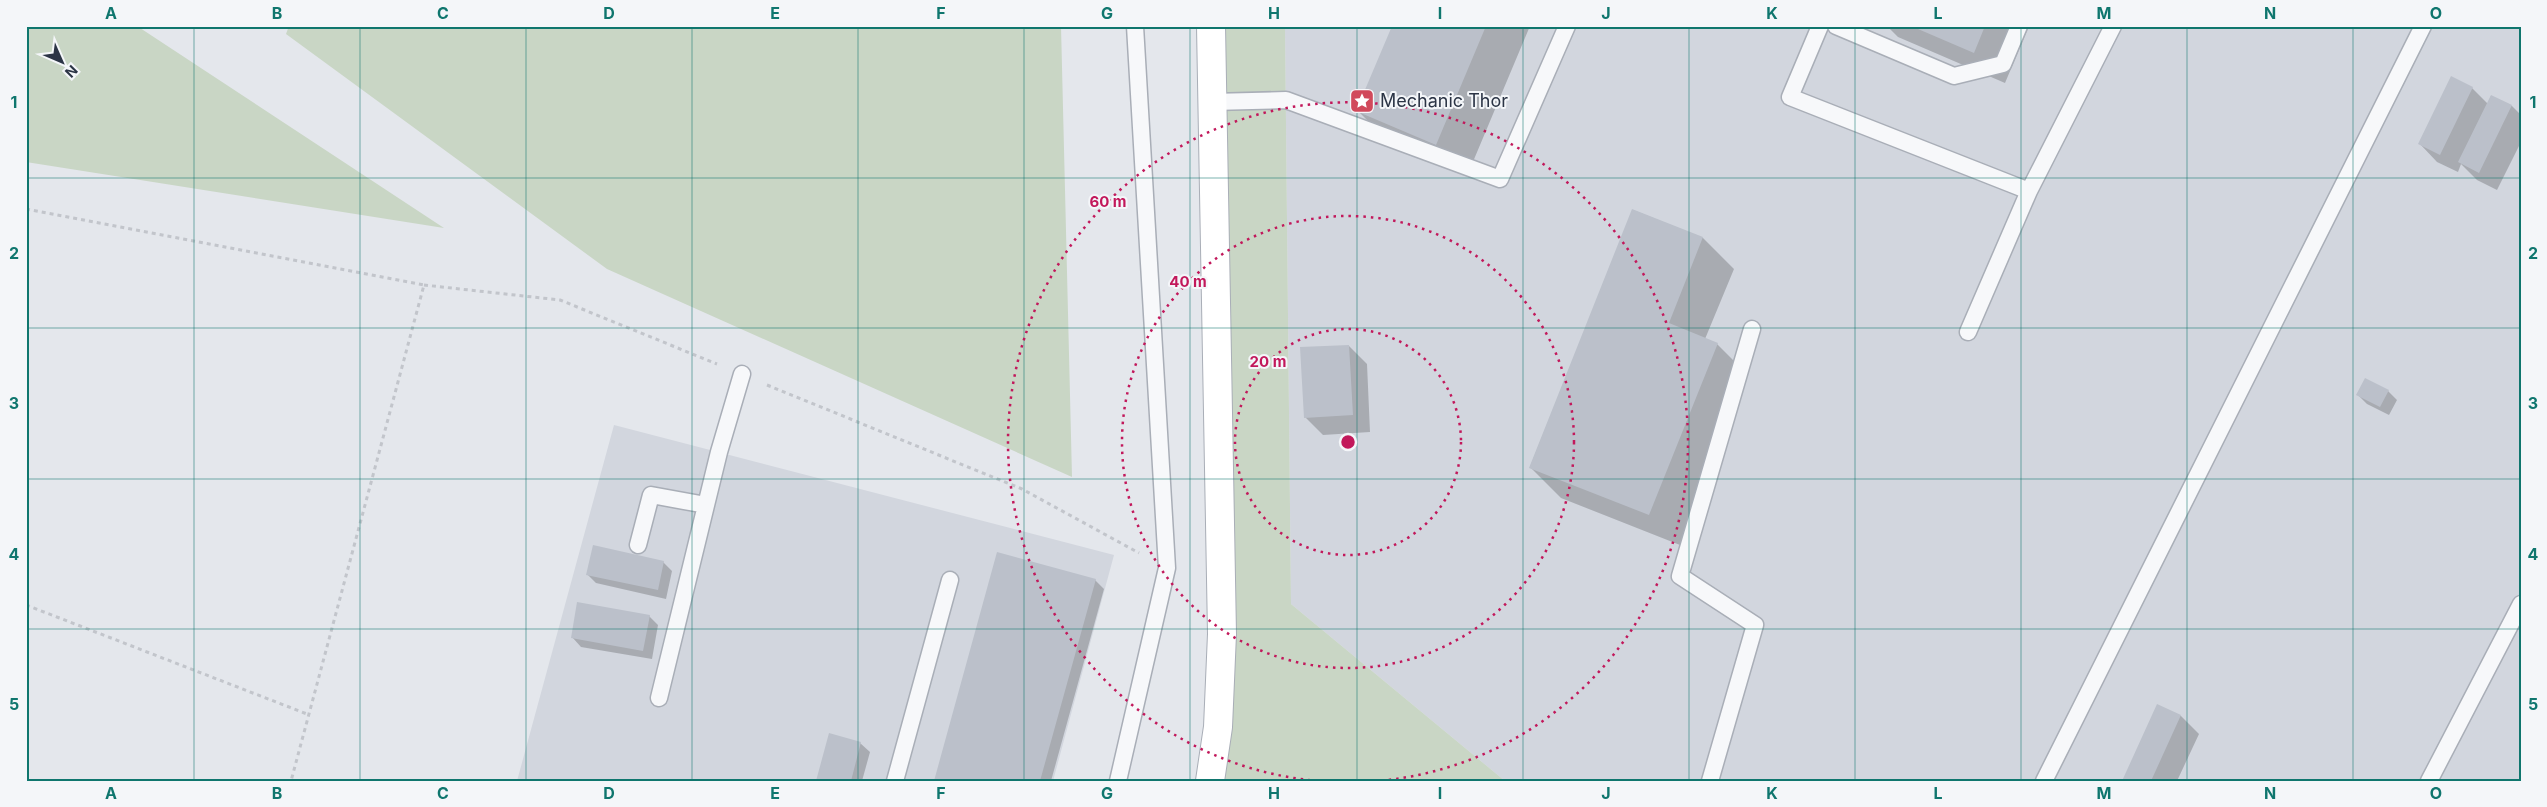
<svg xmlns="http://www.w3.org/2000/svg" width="2547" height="807" viewBox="0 0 2547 807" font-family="Inter,sans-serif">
	<rect width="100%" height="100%" fill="#e4e7ec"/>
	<path fill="#d2d6de" d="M1285,26H2521V781H1505L1291,604Z
		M614,425L1114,555L1053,781H517Z"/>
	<path fill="#c9d6c5" d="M26,26H137L444,228L26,162Z
		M289,26H1061L1072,477L607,269L286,34Z
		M1211,26H1285L1291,604L1505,781H1210Z"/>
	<path fill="#0003" d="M1394,26H1530L1467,176L1388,141L1357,110Z
		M1887,26H2029L2005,83L1898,37Z
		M2472,88L2488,104L2491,96L2512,106L2521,115V142L2497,190L2477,180L2461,164L2458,172L2437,162L2420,144Z
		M1633,210L1703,238L1734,269L1705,339L1717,344L1748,375L1680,545L1561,498L1530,467Z
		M1349,346L1367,364L1370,432L1323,435L1305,417Z
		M2388,391L2397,400L2389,415L2367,404L2358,395Z
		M663,562L672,571L666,599L596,583L587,574Z
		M1095,580L1104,589L1051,781H935Z
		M649,616L658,625L652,659L581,647L572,637Z
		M2158,706L2181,716L2199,734L2177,781H2123Z
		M860,743L870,752L862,781H817Z"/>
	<path fill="#bbc0ca" d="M1392,26H1486L1436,145L1356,111Z
		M1911,26H1985L1974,53Z
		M2451,76L2473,87L2440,155L2418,144Z
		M2491,95L2512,105L2479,173L2458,162Z
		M1632,209L1703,237L1669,323L1718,343L1649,515L1529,468Z
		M1349,345L1353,415L1304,418L1300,347Z
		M2365,378L2389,390L2380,407L2356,395Z
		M593,545L664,561L658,590L586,575Z
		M997,552L1096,579L1040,781H934Z
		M577,602L650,615L643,651L571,638Z
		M2157,704L2181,715L2151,781H2122Z
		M829,733L861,742L851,781H816Z"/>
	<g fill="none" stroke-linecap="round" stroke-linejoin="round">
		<defs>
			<path id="lane" d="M1820,26L1790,97L2029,191
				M1836,26L1954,76L2003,64L2019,26
				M1212,102L1286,100L1500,179L1567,26
				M1968,332L2029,191L2113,26
				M638,545L651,495L706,505
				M659,698L719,452L742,374
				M895,781L950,580
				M1118,781L1167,568L1135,26
				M1710,781L1755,625L1680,576L1752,329
				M2044,781L2423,26
				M2429,781L2521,604"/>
			<path id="secondary" d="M1210,781L1218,727L1222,634L1211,26"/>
		</defs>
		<use href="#lane" stroke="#a9aeb7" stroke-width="19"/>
		<use href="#secondary" stroke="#a9aeb7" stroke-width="30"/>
		<path stroke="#c2c5cb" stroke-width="3" stroke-dasharray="4 4" stroke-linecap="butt" d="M26,209L424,285L291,781
			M424,285L560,300L717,364
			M767,385L1022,489L1139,553
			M26,605L307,714"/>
		<use href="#lane" stroke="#f7f8fa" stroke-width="16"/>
		<use href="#secondary" stroke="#fff" stroke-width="28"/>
	</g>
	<path fill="none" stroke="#0f766e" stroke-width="1" stroke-opacity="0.55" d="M194,26V781M360,26V781M526,26V781M692,26V781M858,26V781M1024,26V781M1190,26V781M1357,26V781M1523,26V781M1689,26V781M1855,26V781M2021,26V781M2187,26V781M2353,26V781M26,178H2521M26,328H2521M26,479H2521M26,629H2521"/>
	<g fill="none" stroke="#c2185b" stroke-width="2.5" stroke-dasharray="2.5 5">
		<circle cx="1348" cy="442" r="113"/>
		<circle cx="1348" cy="442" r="226"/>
		<path d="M1318 781A340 340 0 1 1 1378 781"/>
	</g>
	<defs>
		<symbol id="sight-square" viewBox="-11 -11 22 22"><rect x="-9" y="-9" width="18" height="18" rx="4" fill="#d1495b" stroke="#f4f6f9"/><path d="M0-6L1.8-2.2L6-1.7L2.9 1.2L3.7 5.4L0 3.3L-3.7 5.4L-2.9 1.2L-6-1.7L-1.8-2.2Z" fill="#fff"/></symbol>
	</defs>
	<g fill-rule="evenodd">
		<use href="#sight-square" x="1348" y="87" width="28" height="28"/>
	</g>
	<g text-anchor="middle" stroke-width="4" stroke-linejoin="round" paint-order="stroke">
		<g font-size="18" fill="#2b3445" stroke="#f4f6f9" text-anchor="start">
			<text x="1380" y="107">Mechanic Thor</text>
		</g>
	</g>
	<circle cx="1348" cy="442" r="8" fill="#c2185b" stroke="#f4f6f9" stroke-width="2.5"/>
	<g font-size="15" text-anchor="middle" font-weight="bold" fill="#c2185b" stroke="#f4f6f9" stroke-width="4" stroke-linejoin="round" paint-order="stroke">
		<text x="1108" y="207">60 m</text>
		<text x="1188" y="287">40 m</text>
		<text x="1268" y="367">20 m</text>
	</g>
	<rect width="2547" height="807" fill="none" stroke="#f4f6f9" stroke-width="55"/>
	<g transform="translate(62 62) rotate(135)" stroke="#f4f6f9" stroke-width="4" paint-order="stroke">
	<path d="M0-4L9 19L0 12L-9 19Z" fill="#2b3445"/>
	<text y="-8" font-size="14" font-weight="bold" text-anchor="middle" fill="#2b3445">N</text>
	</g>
	<rect x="28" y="28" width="2492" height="752" fill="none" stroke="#0f766e" stroke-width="2"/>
	<g font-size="16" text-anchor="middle" font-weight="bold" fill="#0f766e">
		<text x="111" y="19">A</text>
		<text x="277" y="19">B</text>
		<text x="443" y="19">C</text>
		<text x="609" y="19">D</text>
		<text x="775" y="19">E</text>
		<text x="941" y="19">F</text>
		<text x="1107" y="19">G</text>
		<text x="1274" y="19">H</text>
		<text x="1440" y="19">I</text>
		<text x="1606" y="19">J</text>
		<text x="1772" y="19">K</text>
		<text x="1938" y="19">L</text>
		<text x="2104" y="19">M</text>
		<text x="2270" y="19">N</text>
		<text x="2436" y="19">O</text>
		<text x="14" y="108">1</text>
		<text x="2533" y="108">1</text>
		<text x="14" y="259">2</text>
		<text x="2533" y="259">2</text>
		<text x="14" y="409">3</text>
		<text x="2533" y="409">3</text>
		<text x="14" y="560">4</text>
		<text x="2533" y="560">4</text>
		<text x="14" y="710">5</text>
		<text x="2533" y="710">5</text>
		<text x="111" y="799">A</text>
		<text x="277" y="799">B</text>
		<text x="443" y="799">C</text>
		<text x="609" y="799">D</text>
		<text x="775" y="799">E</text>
		<text x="941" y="799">F</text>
		<text x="1107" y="799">G</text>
		<text x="1274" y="799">H</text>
		<text x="1440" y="799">I</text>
		<text x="1606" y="799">J</text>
		<text x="1772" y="799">K</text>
		<text x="1938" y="799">L</text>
		<text x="2104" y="799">M</text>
		<text x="2270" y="799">N</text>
		<text x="2436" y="799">O</text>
	</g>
</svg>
